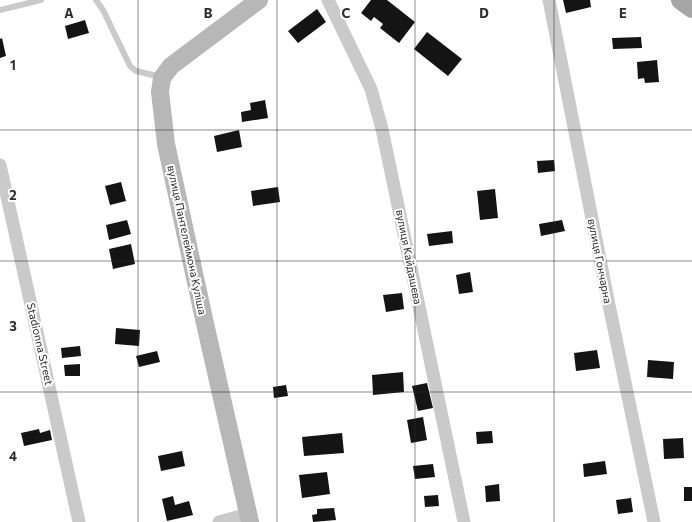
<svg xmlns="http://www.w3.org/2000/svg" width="692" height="522" viewBox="0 0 692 522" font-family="Commissioner,sans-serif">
	<rect width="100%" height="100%" fill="#fff"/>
	<path fill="#141414" d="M371,0H387L415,22L399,43L380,28L383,24L374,17L371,21L361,13Z
		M563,0H590L591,7L566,13Z
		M317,9L326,22L298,43L288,31Z
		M85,20L89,33L68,39L65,26Z
		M427,32L462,59L448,76L414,49Z
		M641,37L642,48L613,49L612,38Z
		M2,38L6,56L0,58V39Z
		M657,60L659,82L645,83L644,78L638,79L637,62Z
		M265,100L268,118L242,122L241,112L251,110L250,103Z
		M239,130L242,147L217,152L214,136Z
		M554,160L555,171L538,173L537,161Z
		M121,182L126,201L110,205L105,186Z
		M278,187L280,202L253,206L251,191Z
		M495,189L498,218L480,220L477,191Z
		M127,220L131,234L109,240L106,225Z
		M562,220L565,231L541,236L539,224Z
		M452,231L453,243L429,246L427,234Z
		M131,244L135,264L113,269L109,249Z
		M470,272L473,292L459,294L456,275Z
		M402,293L404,309L386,312L383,295Z
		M116,328L140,330L139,346L115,344Z
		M80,346L81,356L62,358L61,348Z
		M597,350L600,368L576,371L574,353Z
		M157,351L160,362L139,367L136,356Z
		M648,360L674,362L673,379L647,377Z
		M80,364V376H65L64,365Z
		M403,372L404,392L373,395L372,375Z
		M427,383L433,408L418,411L412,386Z
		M286,385L288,396L274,398L273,387Z
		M423,417L427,440L411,443L407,420Z
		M39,429L40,433L50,430L52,440L24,446L21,433Z
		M492,431L493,443L477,444L476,432Z
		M342,433L344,453L304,456L302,437Z
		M683,438L684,458L664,459L663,439Z
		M182,451L185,466L161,471L158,456Z
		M605,461L607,474L584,477L583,464Z
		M433,464L435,477L415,479L413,466Z
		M327,472L330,494L302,498L299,475Z
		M499,484L500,501L486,502L485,486Z
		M684,487H692V501H684Z
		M438,495L439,506L425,507L424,496Z
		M173,496L175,505L189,501L193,515L167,521L162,499Z
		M631,498L633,512L618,514L616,500Z
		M334,508L336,520L313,522L312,515L317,514V509Z"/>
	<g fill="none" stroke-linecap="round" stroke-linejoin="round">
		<path stroke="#cacaca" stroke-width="6" d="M96,0L103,10L130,66L136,71L161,77
			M0,10L41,0"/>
		<path stroke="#cacaca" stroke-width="13" d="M328,0L371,89L382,129L464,522
			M549,0L608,300L654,522
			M0,165L79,522
			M219,522L248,514"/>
		<path stroke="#b7b7b7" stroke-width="18" d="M250,522L204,319L166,144L160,92L162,78L171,66L259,0"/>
		<path stroke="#a5a5a5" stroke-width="20" d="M681,0L692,8"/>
	</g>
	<path fill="none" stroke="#2d2d2d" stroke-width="1" stroke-opacity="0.55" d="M138,0V522M277,0V522M415,0V522M554,0V522M0,130H692M0,261H692M0,392H692"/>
	<g text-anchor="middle" stroke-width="4" stroke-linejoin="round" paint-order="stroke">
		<g font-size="11" fill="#2d2d2d" stroke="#fff">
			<text transform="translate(187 240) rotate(78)" y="4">вулиця Пантелеймона Куліша</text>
			<text transform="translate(409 257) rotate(79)" y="4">вулиця Кайдашева</text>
			<text transform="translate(600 261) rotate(79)" y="4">вулиця Гончарна</text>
			<text transform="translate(40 344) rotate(77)" y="4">Stadionna Street</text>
		</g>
	</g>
	<g font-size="13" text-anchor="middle" font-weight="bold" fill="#2d2d2d" stroke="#fff" stroke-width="4" stroke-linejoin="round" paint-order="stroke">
		<text x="69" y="18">A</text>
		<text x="208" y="18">B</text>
		<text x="346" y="18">C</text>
		<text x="484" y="18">D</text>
		<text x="623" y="18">E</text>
		<text x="13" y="70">1</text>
		<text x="13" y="200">2</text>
		<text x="13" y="331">3</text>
		<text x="13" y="461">4</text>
	</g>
</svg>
